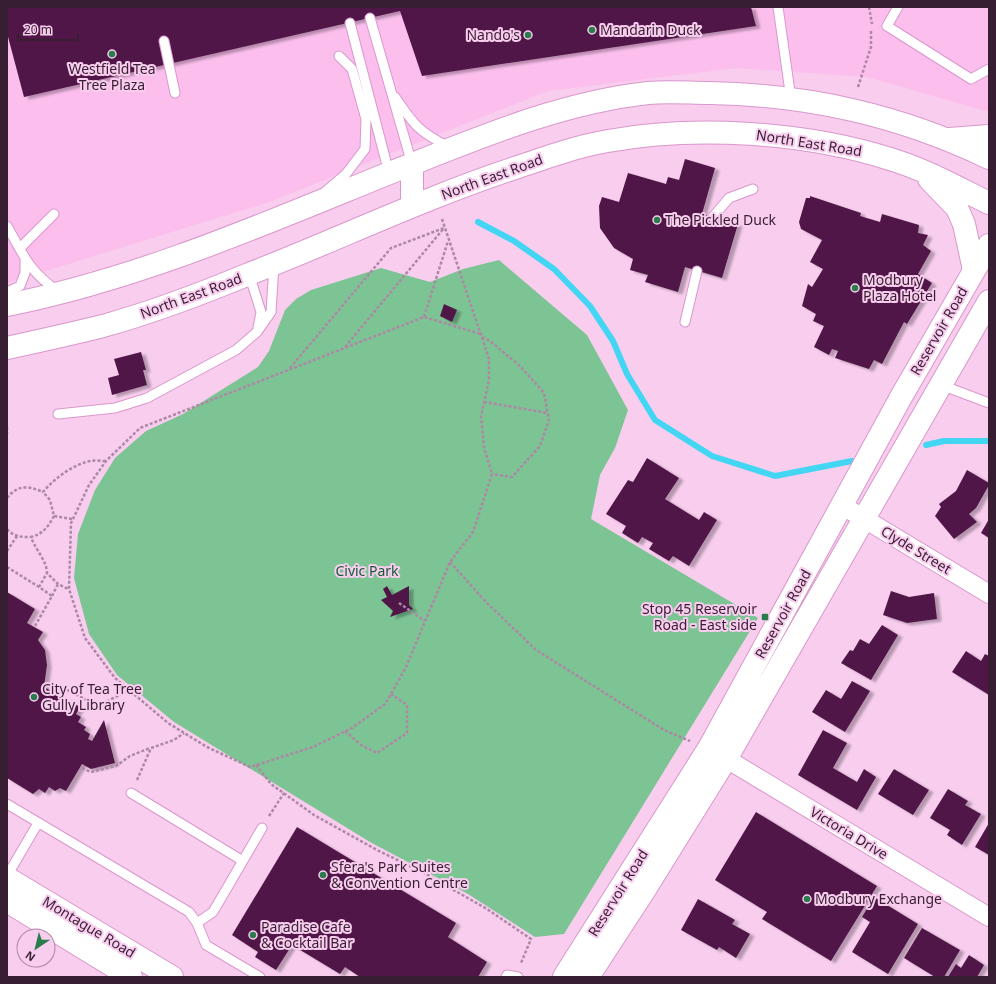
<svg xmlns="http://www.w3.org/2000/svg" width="996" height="984" viewBox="0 0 996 984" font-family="'Noto Sans',sans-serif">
	<defs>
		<filter id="shadow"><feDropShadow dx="4.5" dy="2.5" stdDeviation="1" flood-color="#0004"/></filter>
	</defs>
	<rect width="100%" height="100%" fill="#f8cdee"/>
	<path fill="#fbbeed" d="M7,7H989V112L867,77L736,68L548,91L269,202L7,283Z"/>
	<path fill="#7dc495" d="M499,260L587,335L628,410L615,448L600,475L591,519L758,618L564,934L535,937L468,894L370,842L174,722L117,675L89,634L74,578L78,534L95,490L115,458L146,431L183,414L258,367L269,351L285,310L296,299L311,290L381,268L430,282L463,269Z"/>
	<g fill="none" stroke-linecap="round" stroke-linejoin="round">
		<path stroke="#43d6f3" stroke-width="6" d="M478,222L514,241L554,269L590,306L613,341L627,374L655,420L712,456L775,476L852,461
			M926,445L944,441H989"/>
	</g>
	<path fill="#501747" filter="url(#shadow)" d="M7,7H751L756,26L422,76L400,11L24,97L7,33Z
		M685,159L715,168L702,214L738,224L722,278L685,267L678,292L645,282L648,275L630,270L633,259L614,248L600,228L599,206L602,197L619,202L628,173L666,184L668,177L679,180Z
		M810,196L861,213L860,216L880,222L882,214L919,225L918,233L928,235L923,245L931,251L918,274L932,283L907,324L904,322L882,364L874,360L869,369L835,358L838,351L832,349L829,355L814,347L824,326L813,321L816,314L802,306L808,284L812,287L823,269L810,262L822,240L801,229L799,222L806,198H810Z
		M444,304L457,310L452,322L440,316Z
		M141,352L146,370H143L147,385L112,395L108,378L119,375L114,359Z
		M647,458L679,478L665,499L699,520L704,512L717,520L689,566L673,556L669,561L649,549L653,543L642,537L638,543L622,533L626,526L606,514L628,480L633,482Z
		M967,470L989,483V485L976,508L969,514L977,522L954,539L935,516L941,507L939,504L956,491Z
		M989,519V538L981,533Z
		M387,586L392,595L409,586V605L413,609L390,617L393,611L381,600L387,597L383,589Z
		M891,591L909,597L934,593L937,619L907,623L883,615Z
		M7,592L35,609L27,623L43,632L38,640L45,650L47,665L44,687L80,707L76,714L81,717L78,722L86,727L84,730L90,734L88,739L92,741L104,720L115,763L91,769L82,764L66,791L60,788L55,791L49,787L45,793L39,789L33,794L7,778Z
		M882,625L898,635L871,680L841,663L850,650L853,651L860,639L869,644Z
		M966,651L981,661L985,654L989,656V695L952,672Z
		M852,681L870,691L845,732L812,712L826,690L841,699Z
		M823,730L847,743L833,768L857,782L864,769L876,777L857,810L798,775Z
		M894,769L929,790L913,815L878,794Z
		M948,789L968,801L965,805L981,814L962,845L947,835L950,830L930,818Z
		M756,812L877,886L831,961L762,919L767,912L715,880Z
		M989,823V855L975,847Z
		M297,827L456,923L448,937L487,962L478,977H360L345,967L340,974L292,945L276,970L255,957L258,952L232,935Z
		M874,897L918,924L888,974L852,952L870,922L862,917Z
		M698,899L735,920L732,924L750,934L736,958L719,947L717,950L681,930Z
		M922,928L960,950L944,977H935L904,958Z
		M969,955L984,965L977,977H948L956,964L961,968Z"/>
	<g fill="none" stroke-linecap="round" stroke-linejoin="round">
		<defs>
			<path id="lane" d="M778,7L791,99
				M898,7L887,26L971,79L989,69
				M370,18L412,164
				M350,23L389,173
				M164,41L175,93
				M395,97C414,125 419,132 449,147
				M326,191L346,174L365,149L366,119L352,69L339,56
				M713,217L729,198L753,189
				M7,226C23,254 29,272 58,291
				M20,248L54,214
				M249,274L261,312L258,328
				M7,292L20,286L25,273V259
				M685,322L697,271
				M941,385L989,403
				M58,414L115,408L147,398L236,350L257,332L271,312L274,265
				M131,793L243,861
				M7,804L189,912L197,923L206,945L260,977
				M7,876L38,823
				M197,923L213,912L262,828
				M506,977L507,975L518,977"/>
			<path id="street" d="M843,506L989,594
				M715,752L989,917"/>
			<path id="secondary" d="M949,139L989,136
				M7,878L172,977
				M7,901L131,977
				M564,977L709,748L901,397L989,245
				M588,977L644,891L726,759L989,301"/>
			<path id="highway" d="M412,164V206
				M929,179L957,208L964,224L974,270
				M7,305C138,279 264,224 387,174C471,141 557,103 648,93C668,91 690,93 710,93C809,95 899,115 989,158
				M7,348C39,341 71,334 103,326C153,312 201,294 249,274C339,239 426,197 518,167C547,157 578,146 608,141C695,125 805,132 890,159C924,169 956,187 989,203"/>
		</defs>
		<use href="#lane" stroke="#da97cc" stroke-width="11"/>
		<use href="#street" stroke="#da97cc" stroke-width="20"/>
		<use href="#secondary" stroke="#da97cc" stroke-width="24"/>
		<use href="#highway" stroke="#da97cc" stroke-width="24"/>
		<path stroke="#ad88a5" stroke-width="2.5" stroke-dasharray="3 2" stroke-linecap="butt" d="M869,7L872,24
			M858,87L871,47V29
			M442,219L489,359V380L481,416L484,447L492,474L473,532L450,562L406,667L391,694L385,704L352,728L313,747L250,767L207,747L168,723L115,678L85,638L69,589L71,523L73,519L89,485L106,461L140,428L424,317L481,334
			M424,317L448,241
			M482,337L490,341L521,367L544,393L549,420L540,446L512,477L492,474
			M345,347L444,228
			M290,368L391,248L444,228
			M484,402L548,413
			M7,427V434
			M7,498C18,484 29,486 43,492
			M54,516C48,527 43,534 31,537C35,549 47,561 47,573L58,584L68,589
			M72,519L54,516L50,500L43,492C55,478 72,465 90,461C95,460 101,461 106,461
			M7,529C14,537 21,537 31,537
			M7,551L17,536
			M450,562L486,602L536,650L664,730L690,741
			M7,567L39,587
			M52,596L58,584
			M399,603L425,621
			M35,626L52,596L39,587L47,573
			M58,685L98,706L129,690
			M345,731L361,745L377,753L407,733V705L391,694
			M256,765L271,784L314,815L377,850L424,873L487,909L531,939L521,963
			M82,768L91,772L116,766L130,756L150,748
			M137,780L151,748L174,740L184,733
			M269,816L284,793"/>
		<use href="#lane" stroke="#fff" stroke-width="9"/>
		<use href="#street" stroke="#fff" stroke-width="18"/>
		<use href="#secondary" stroke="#fff" stroke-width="22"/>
		<use href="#highway" stroke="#fff" stroke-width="22"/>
	</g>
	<g fill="#2b7c4d" stroke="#f8cdee" stroke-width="1.5">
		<circle cx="592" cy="30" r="4"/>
		<circle cx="528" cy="35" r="4"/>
		<circle cx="112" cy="54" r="4"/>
		<circle cx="657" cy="220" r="4"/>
		<circle cx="855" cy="288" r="4"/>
		<rect x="761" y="613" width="8" height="8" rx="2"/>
		<circle cx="34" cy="697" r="4"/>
		<circle cx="323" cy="875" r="4"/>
		<circle cx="807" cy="899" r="4"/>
		<circle cx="253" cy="935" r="4"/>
	</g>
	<g text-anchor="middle" stroke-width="4" stroke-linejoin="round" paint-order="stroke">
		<g font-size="14" fill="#381e33" stroke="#f8cdee" text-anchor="start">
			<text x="600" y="35">Mandarin Duck</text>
			<text x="520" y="40" text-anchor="end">Nando's</text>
			<text x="112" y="74" text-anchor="middle">Westfield Tea<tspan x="112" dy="16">Tree Plaza</tspan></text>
			<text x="665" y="225">The Pickled Duck</text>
			<text x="863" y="285">Modbury<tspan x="863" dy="16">Plaza Hotel</tspan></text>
			<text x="757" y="614" text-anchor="end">Stop 45 Reservoir<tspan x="757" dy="16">Road - East side</tspan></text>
			<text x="42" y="694">City of Tea Tree<tspan x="42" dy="16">Gully Library</tspan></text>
			<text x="331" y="872">Sfera's Park Suites<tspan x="331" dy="16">&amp; Convention Centre</tspan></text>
			<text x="815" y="904">Modbury Exchange</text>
			<text x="261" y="932">Paradise Cafe<tspan x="261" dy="16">&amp; Cocktail Bar</tspan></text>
		</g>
		<g font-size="14" fill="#381e33" stroke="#f8cdee">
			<text transform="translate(809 143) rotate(9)" y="5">North East Road</text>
			<text transform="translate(492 177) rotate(-20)" y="5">North East Road</text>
			<text transform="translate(191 296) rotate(-20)" y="5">North East Road</text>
			<text transform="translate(939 331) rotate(-60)" y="5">Reservoir Road</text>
			<text transform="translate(916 550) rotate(31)" y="5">Clyde Street</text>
			<text transform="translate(783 614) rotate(-61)" y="5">Reservoir Road</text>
			<text transform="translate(849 833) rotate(31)" y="5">Victoria Drive</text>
			<text transform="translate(618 893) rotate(-58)" y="5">Reservoir Road</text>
			<text transform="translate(89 927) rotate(31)" y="5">Montague Road</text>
		</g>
		<g font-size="14" fill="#125933" stroke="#f8cdee">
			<text x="367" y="576">Civic Park</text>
		</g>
	</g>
	<rect width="996" height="984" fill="none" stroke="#381e33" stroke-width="16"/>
	<g transform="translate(36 948) rotate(215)"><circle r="19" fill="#f8cdee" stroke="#ab87a3"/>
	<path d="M0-3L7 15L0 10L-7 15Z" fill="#2b7c4d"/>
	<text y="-6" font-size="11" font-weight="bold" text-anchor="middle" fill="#381e33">N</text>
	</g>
	<path d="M18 34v6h60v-6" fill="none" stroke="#381e33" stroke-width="2"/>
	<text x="24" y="34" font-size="12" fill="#381e33" stroke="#f8cdee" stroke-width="3" paint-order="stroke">20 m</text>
</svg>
